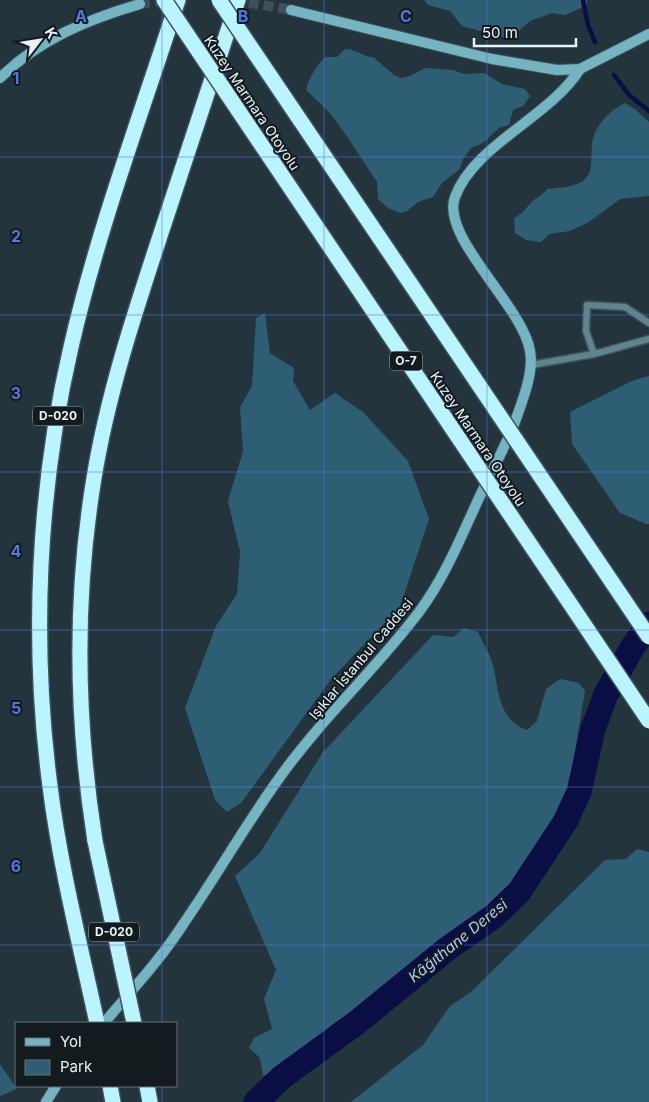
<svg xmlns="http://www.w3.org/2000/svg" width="649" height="1102" viewBox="0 0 649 1102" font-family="Inter,sans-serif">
	<rect width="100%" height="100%" fill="#23343d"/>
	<path fill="#2e5e74" d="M424,0H587V5L565,15L552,13L530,21L510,39L462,26L450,11L428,5Z
		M345,49C356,49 363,57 373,57L394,75L401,78L410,76L425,68L453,70L464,74L484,73L502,84L525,89L530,96L523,106L513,110L509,125L499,128L483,143L471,148L463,159L460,169L442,183L433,197L418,202L407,211L400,213L388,208L378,199L377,182L348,138L330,113L306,90C308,78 317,66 325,57H337Z
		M625,103L636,110L649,122V196L620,199L589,222L570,231L549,234L541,242L526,240L515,233L514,218C524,213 527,206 535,199C540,195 544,194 547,189C556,188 566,188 574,185C596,179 590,161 592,144C594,126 610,110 625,103Z
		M265,313L270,353L294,368L293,381L310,410L335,393L363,412L408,461L429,519L400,607L332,678L241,803L227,812L215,800L185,708L216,626L237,594L240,552L228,501L243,451L240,407L252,386L256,318Z
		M649,376V524H646L620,513L572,444L570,412L634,380Z
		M464,628L478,632C483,643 490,654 493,665C499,690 498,720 527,730L537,721L546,689L560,679L579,683L585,691L567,798L536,864L470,930L333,1024L288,1067L263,1076L260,1058L249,1048L254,1038L272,1029L264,999L276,970L235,876L260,853L323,752L433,635L453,637Z
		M637,849L649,852V1102H351L423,1045L450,1006L471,992L605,860L626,859Z
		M0,1064L17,1089L0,1096Z"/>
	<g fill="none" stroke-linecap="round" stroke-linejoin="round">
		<path stroke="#0a0e44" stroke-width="4.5" d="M583,0L588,25L595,42
			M614,75L629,95L649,111"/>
		<path stroke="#0a0e44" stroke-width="25" d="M256,1102L282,1077L355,1024L447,949L494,916L519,892L565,822L579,792L593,729L606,694L632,648L649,624"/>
		<path stroke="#405059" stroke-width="10" stroke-dasharray="10 5" stroke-linecap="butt" d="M234,0L291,10
			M140,4L165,0"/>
		<defs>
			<path id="lane" d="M594,354L586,331L587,305L625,307L649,323
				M531,365L594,354L649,339"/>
			<path id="secondary" d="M291,10L492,59L557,70L580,69L649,34
				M0,78C39,39 89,19 140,4
				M104,1023C131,991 161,959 184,923C217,875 246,824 280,777C322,718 376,669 419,612C445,577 461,537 479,498C491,472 506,446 516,419C523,399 534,372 530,351C523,306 440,237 455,197C474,145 550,117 580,69
				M46,1102L56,1086"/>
			<path id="highway" d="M95,841C76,720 74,599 94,478C108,392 136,309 163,227C188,151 213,76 238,0
				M97,1023C80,944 60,866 50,786C31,641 38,489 71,347C98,229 141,115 178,0
				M110,1086L113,1102
				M147,1086L150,1102"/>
		</defs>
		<use href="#lane" stroke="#42525b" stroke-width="9"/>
		<use href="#secondary" stroke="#42525b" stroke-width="12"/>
		<use href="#highway" stroke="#42525b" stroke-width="18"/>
		<use href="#lane" stroke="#5e858d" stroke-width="6"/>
		<use href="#secondary" stroke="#74b5c1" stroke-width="10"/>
		<use href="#highway" stroke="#baf4ff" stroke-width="15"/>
		<defs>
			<path id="highway-bridge" d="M164,0L649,721
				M219,0L649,637
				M95,841L134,1023"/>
		</defs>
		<use href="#highway-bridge" stroke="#42525b" stroke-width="18" stroke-linecap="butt"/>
		<use href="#highway-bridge" stroke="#baf4ff" stroke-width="15"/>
	</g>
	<path fill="none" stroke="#5077e0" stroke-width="1" stroke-opacity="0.55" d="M162,0V1023M324,0V1102M487,0V1102M0,157H649M0,315H649M0,472H649M0,630H649M0,787H649M0,945H649M162,1086V1102"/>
	<g text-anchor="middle" stroke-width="4" stroke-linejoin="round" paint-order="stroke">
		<g fill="#131b1e" stroke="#a7b2b6" stroke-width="1">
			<rect x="390" y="351.5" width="32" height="19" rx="4"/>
			<rect x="33" y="406.5" width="50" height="19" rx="4"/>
			<rect x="89" y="922.5" width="50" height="19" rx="4"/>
		</g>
		<g font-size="12" font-weight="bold" fill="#e7f2f7">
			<text x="406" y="365">O-7</text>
			<text x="58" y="420">D-020</text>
			<text x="114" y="936">D-020</text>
		</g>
		<g font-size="14" fill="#e7f2f7" stroke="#131b1e">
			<text transform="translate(252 103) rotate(56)" y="5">Kuzey Marmara Otoyolu</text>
			<text transform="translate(478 439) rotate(56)" y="5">Kuzey Marmara Otoyolu</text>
			<text transform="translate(361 659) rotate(-50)" y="5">Işıklar İstanbul Caddesi</text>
		</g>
		<g font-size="15" font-style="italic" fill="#b5c6fc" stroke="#131b1e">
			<text transform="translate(458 941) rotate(-39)" y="5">Kâğıthane Deresi</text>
		</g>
	</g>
	<g font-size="16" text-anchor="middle" font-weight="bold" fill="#5077e0" stroke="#131b1e" stroke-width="4" stroke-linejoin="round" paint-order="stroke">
		<text x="81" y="22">A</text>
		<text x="243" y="22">B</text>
		<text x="406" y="22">C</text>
		<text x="16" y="84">1</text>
		<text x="16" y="242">2</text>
		<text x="16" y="399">3</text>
		<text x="16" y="557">4</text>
		<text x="16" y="714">5</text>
		<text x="16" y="872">6</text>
	</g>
	<rect x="15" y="1022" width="162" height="65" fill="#131b1e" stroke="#687175"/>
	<rect x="25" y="1038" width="25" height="8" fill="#74b5c1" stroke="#687175"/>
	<text x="60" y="1047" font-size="15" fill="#e7f2f7">Yol</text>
	<rect x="25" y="1060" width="25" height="15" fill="#2e5e74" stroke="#687175"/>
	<text x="60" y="1072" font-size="15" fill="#e7f2f7">Park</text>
	<g transform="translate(40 40) rotate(59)" stroke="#131b1e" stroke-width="4" paint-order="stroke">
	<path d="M0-4L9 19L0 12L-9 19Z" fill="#e7f2f7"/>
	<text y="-8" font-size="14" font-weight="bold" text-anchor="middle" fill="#e7f2f7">K</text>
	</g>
	<path d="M474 38v8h102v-8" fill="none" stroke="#e7f2f7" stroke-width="2.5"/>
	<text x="482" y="38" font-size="15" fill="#e7f2f7" stroke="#131b1e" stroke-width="4" paint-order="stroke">50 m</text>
</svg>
